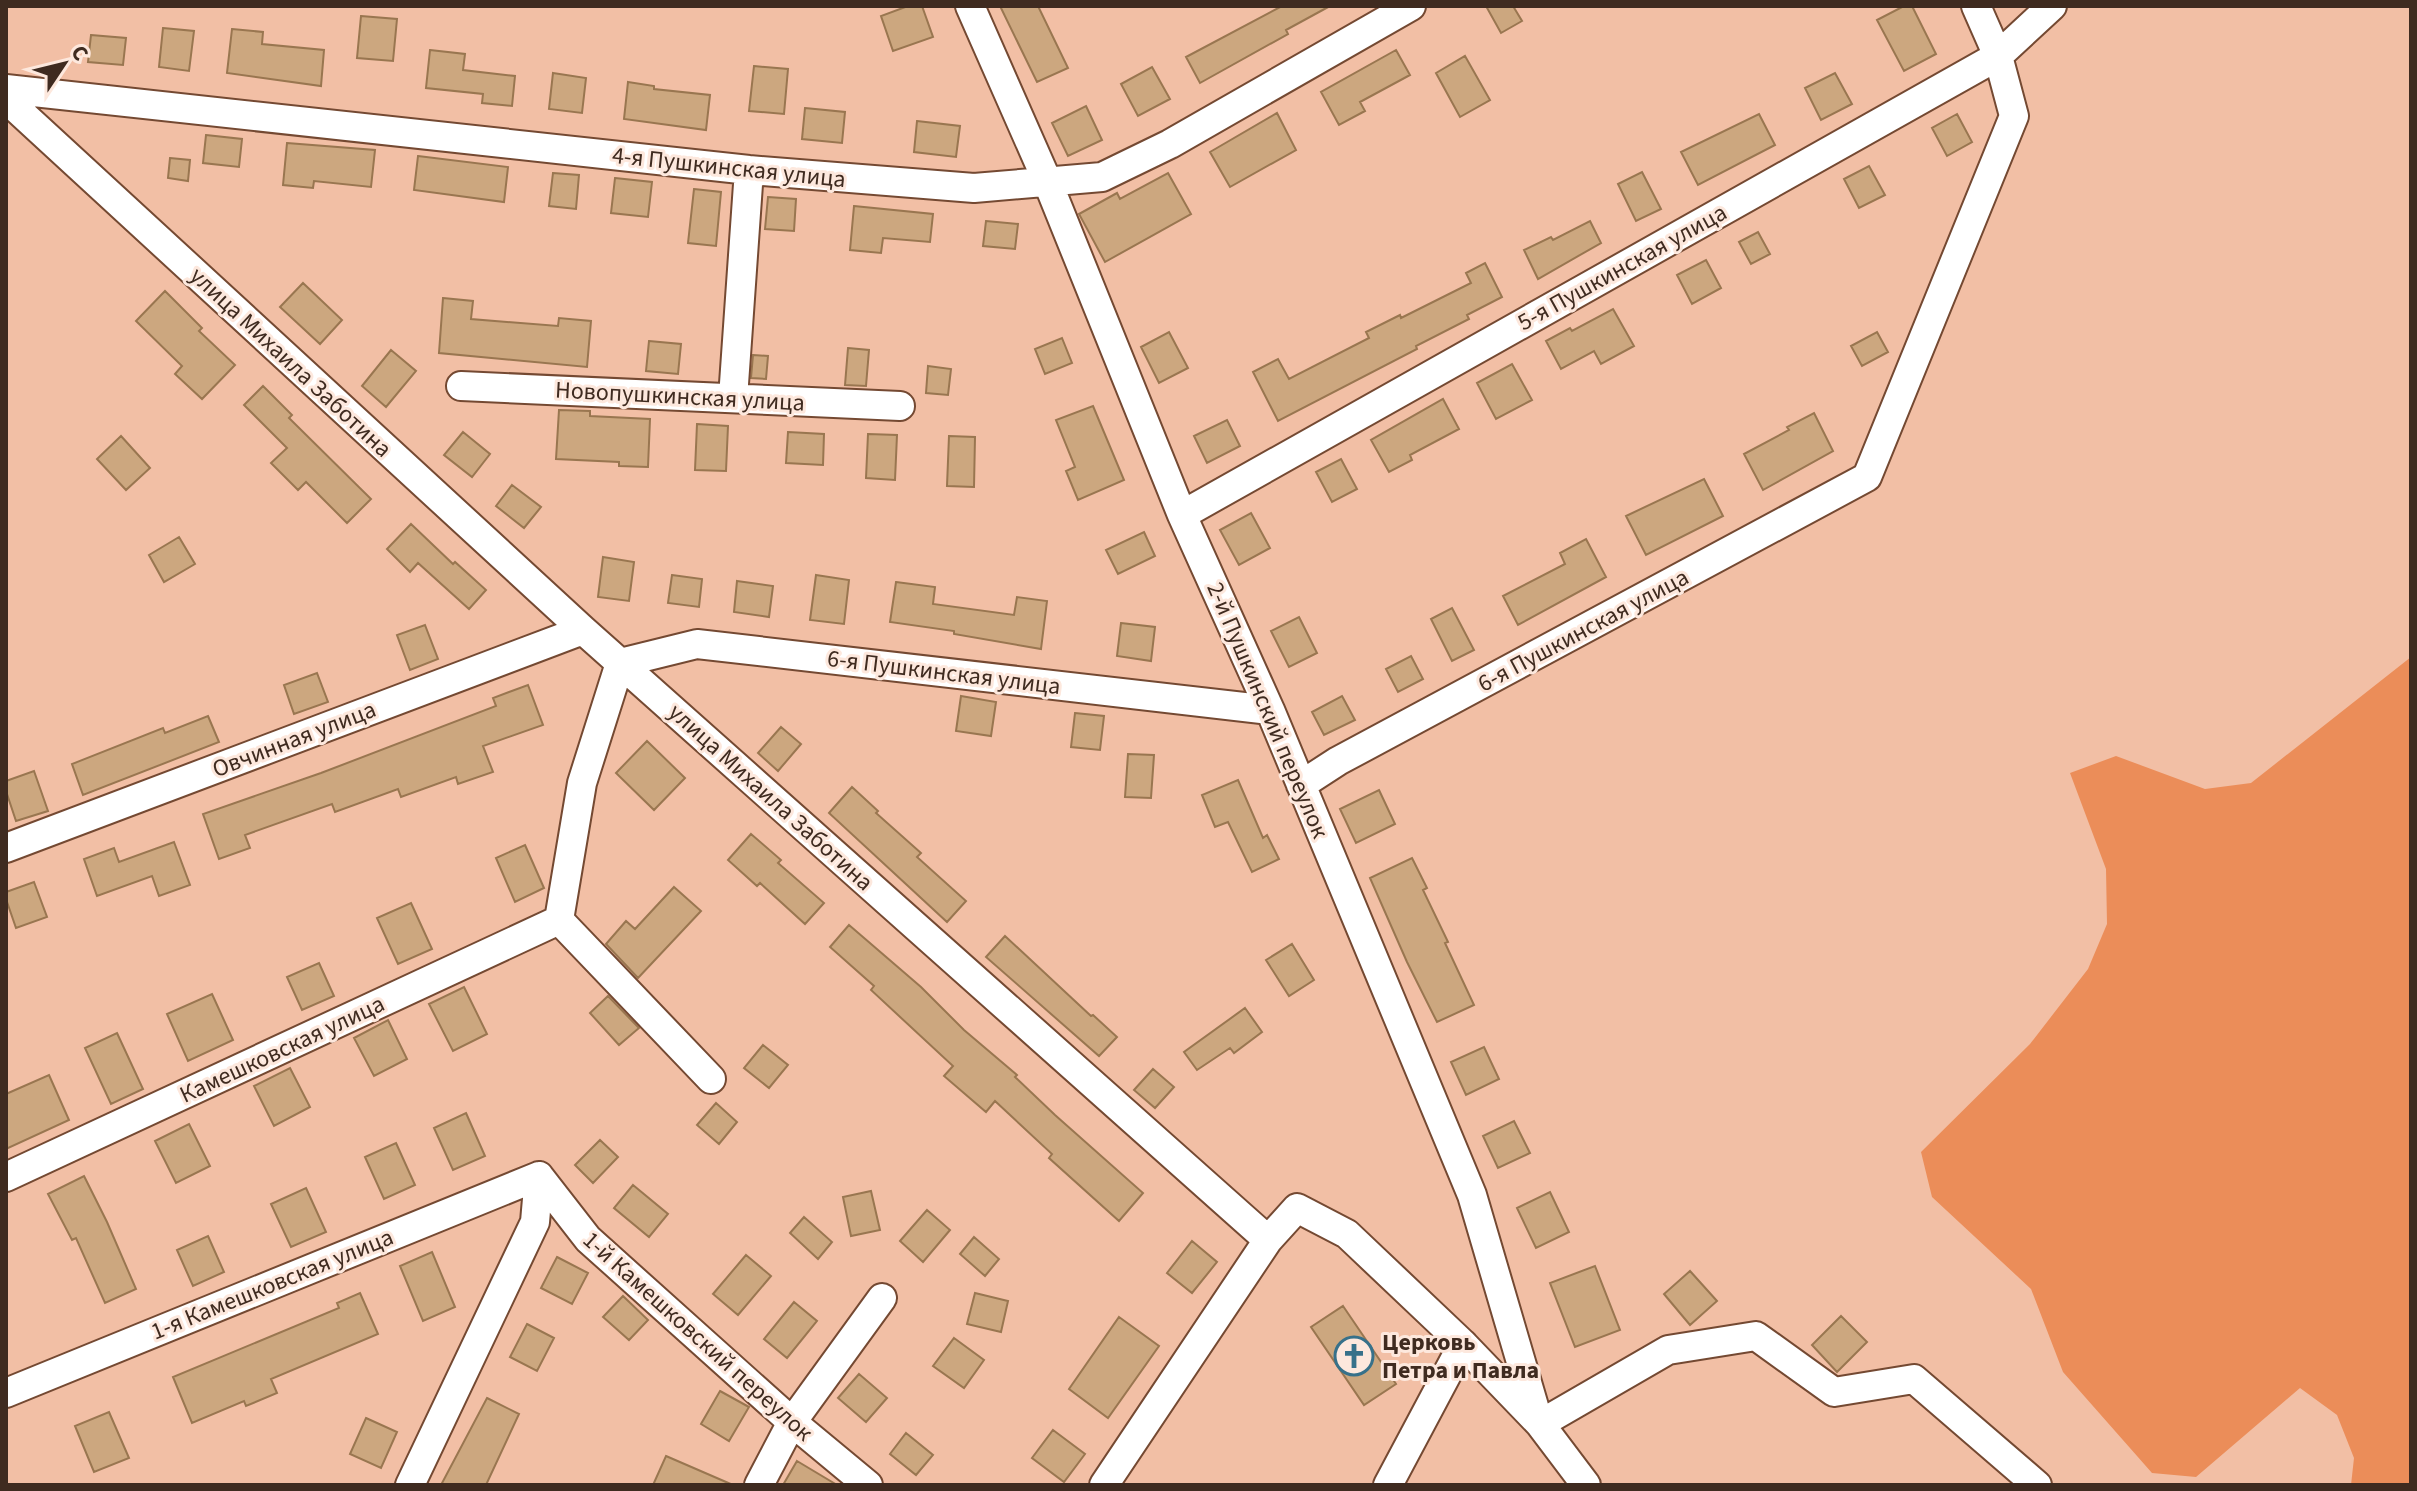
<svg xmlns="http://www.w3.org/2000/svg" width="2417" height="1491" viewBox="0 0 2417 1491" font-family="'Source Sans 3',sans-serif">
	<rect width="100%" height="100%" fill="#f2bfa5"/>
	<path fill="#eb8d59" d="M2411,657V1485H2351L2354,1458L2337,1415L2300,1388L2196,1477L2152,1473L2063,1372L2031,1289L1932,1197L1921,1152L2030,1044L2088,969L2107,924L2106,869L2070,773L2116,756L2205,789L2251,783Z"/>
	<path fill="#cca77f" stroke="#997650" stroke-width="2" d="M908,6H922L933,37L893,51L881,16Z
		M1000,6H1038L1068,68L1037,82Z
		M1282,6H1330L1286,30L1288,34L1200,83L1186,57Z
		M1486,6H1513L1522,21L1501,33Z
		M1904,6H1912L1936,54L1904,71L1877,20Z
		M361,16L397,19L393,61L357,58Z
		M163,28L194,31L189,71L159,67Z
		M232,29L263,32L262,44L324,50L321,86L227,73Z
		M91,35L126,38L123,65L88,62Z
		M430,50L465,54L463,70L515,76L512,106L482,103L483,94L426,88Z
		M1396,50L1410,75L1360,102L1365,111L1339,125L1321,92Z
		M1465,56L1490,100L1460,117L1436,73Z
		M754,66L788,69L784,114L749,111Z
		M1152,67L1170,99L1138,116L1121,84Z
		M553,73L586,78L582,113L549,109Z
		M1835,73L1852,104L1821,120L1805,88Z
		M628,82L654,86V89L710,95L706,130L624,119Z
		M1086,106L1102,140L1068,156L1052,123Z
		M805,108L845,112L842,143L802,139Z
		M1277,113L1296,150L1230,187L1210,152Z
		M1759,114L1775,145L1698,185L1681,152Z
		M1957,114L1972,142L1947,156L1932,128Z
		M917,121L960,126L956,157L914,152Z
		M206,135L242,139L239,167L203,163Z
		M287,143L375,150L371,187L314,181L313,188L283,185Z
		M418,156L508,167L504,202L414,190Z
		M170,158L190,160L188,181L168,178Z
		M1869,166L1885,195L1859,208L1844,179Z
		M1642,172L1661,209L1636,221L1618,184Z
		M553,173L579,175L576,209L549,206Z
		M1168,173L1191,214L1105,262L1079,214L1117,193L1120,199Z
		M615,178L652,182L648,217L611,213Z
		M694,189L721,192L716,246L688,243Z
		M768,197L796,199L794,231L765,229Z
		M854,206L933,214L930,242L883,238L881,253L850,250Z
		M986,221L1018,224L1015,249L983,246Z
		M1590,221L1601,243L1538,279L1524,250L1551,237L1553,240Z
		M1758,232L1770,254L1751,264L1739,242Z
		M1706,260L1721,288L1692,304L1677,275Z
		M1485,263L1502,297L1467,315L1469,319L1416,346L1417,349L1278,421L1253,372L1278,359L1289,379L1369,338L1366,332L1400,315L1401,318L1471,283L1466,273Z
		M303,283L342,320L320,344L280,307Z
		M165,291L202,328L199,331L235,365L202,399L175,374L182,366L136,321Z
		M443,298L473,301L471,319L558,326L559,318L591,321L587,367L439,353Z
		M1613,309L1634,346L1601,364L1594,351L1561,369L1546,341L1570,328L1572,331Z
		M1169,332L1188,368L1159,383L1141,347Z
		M1877,332L1888,352L1862,366L1851,346Z
		M1062,338L1072,363L1045,374L1035,349Z
		M649,341L681,344L678,374L646,371Z
		M848,348L869,350L866,386L845,385Z
		M391,350L416,371L386,407L362,386Z
		M753,355L768,356L766,379L751,378Z
		M1512,364L1532,400L1496,419L1477,383Z
		M928,366L951,369L948,395L926,393Z
		M263,386L292,415L289,418L371,499L347,523L306,482L298,490L271,463L287,448L244,405Z
		M1443,399L1459,429L1410,455L1412,460L1389,472L1371,440Z
		M1093,406L1124,480L1078,500L1066,471L1075,467L1056,420Z
		M559,410L590,411V416L650,419L648,467L619,466V462L556,459Z
		M1814,413L1833,451L1763,490L1744,454L1789,430L1787,427Z
		M1227,420L1240,446L1207,463L1194,436Z
		M697,424L728,426L726,471L695,470Z
		M463,432L490,454L472,477L444,455Z
		M788,432L824,434L823,465L786,463Z
		M868,434L897,435L895,480L866,478Z
		M121,436L150,468L126,490L97,459Z
		M949,436L975,437L974,487L947,486Z
		M1341,459L1357,489L1332,502L1316,472Z
		M1704,479L1723,516L1646,555L1626,516Z
		M512,485L541,507L524,528L496,506Z
		M1251,513L1270,548L1239,565L1220,530Z
		M411,524L453,564L455,562L486,590L469,609L418,563L410,572L387,549Z
		M1144,532L1155,556L1118,574L1106,550Z
		M179,537L195,564L164,582L149,555Z
		M1586,539L1606,577L1518,625L1503,596L1565,564L1560,553Z
		M603,557L634,562L629,601L598,597Z
		M672,575L702,579L699,607L668,603Z
		M816,575L849,580L844,624L810,620Z
		M737,581L773,586L769,617L734,612Z
		M896,582L935,587L933,604L1014,615L1017,597L1047,601L1041,649L954,634V631L890,622Z
		M1452,608L1474,650L1452,661L1431,619Z
		M1299,617L1317,653L1289,667L1271,631Z
		M1121,623L1155,627L1151,661L1117,656Z
		M425,625L438,659L410,670L397,635Z
		M1411,656L1423,679L1398,692L1386,669Z
		M317,673L328,702L294,714L284,685Z
		M528,685L543,725L483,746L493,772L458,784L456,777L401,797L398,789L335,812L332,804L245,835L250,848L219,859L203,814L321,773L496,706L493,698Z
		M961,696L996,702L991,736L956,731Z
		M1342,696L1355,720L1324,735L1312,712Z
		M1075,713L1104,716L1100,750L1071,747Z
		M208,716L219,742L83,795L72,764L163,728L165,733Z
		M781,727L801,744L778,771L758,753Z
		M647,741L685,778L654,810L616,773Z
		M1128,754L1154,755L1151,798L1125,797Z
		M34,771L48,811L16,821L6,791V781Z
		M1238,780L1263,838L1267,835L1279,859L1252,872L1228,822L1215,827L1202,795Z
		M852,787L878,811L876,813L921,853L917,857L966,901L947,922L829,813Z
		M1379,790L1395,824L1356,843L1340,809Z
		M751,834L781,860L778,863L824,903L805,924L760,883L757,886L728,860Z
		M174,842L190,885L159,896L152,876L97,896L84,859L114,848L119,862Z
		M525,845L544,888L515,902L496,858Z
		M1412,858L1427,888L1423,890L1448,942L1445,943L1474,1005L1437,1022L1407,962L1370,878Z
		M34,882L47,917L16,928L6,899V892Z
		M674,887L701,911L638,978L606,944L626,921L635,929Z
		M411,903L432,949L398,964L377,918Z
		M849,925L921,987L964,1030L1017,1075L1015,1077L1055,1115L1143,1193L1119,1221L1049,1158L1052,1154L995,1101L986,1112L944,1076L953,1066L871,990L874,986L830,947Z
		M1005,936L1091,1016L1093,1015L1117,1037L1099,1056L986,957Z
		M1292,944L1314,980L1289,996L1266,960Z
		M319,963L334,996L302,1010L287,977Z
		M464,987L487,1034L453,1051L429,1004Z
		M212,994L233,1040L188,1061L167,1014Z
		M608,996L639,1028L619,1045L590,1013Z
		M1245,1008L1262,1032L1234,1053L1230,1048L1197,1070L1184,1052Z
		M388,1020L407,1059L374,1076L354,1038Z
		M117,1033L143,1089L111,1104L85,1048Z
		M763,1045L788,1065L769,1088L744,1068Z
		M1484,1047L1499,1079L1466,1095L1451,1062Z
		M290,1068L310,1107L274,1126L254,1086Z
		M1153,1069L1174,1087L1155,1108L1134,1090Z
		M49,1075L69,1120L6,1149V1094Z
		M716,1103L737,1122L719,1144L697,1125Z
		M466,1113L485,1156L453,1170L434,1128Z
		M1514,1121L1530,1153L1498,1168L1483,1136Z
		M189,1124L210,1166L176,1183L155,1141Z
		M600,1140L618,1157L593,1183L575,1165Z
		M396,1143L415,1185L384,1199L365,1157Z
		M84,1176L107,1222L136,1289L105,1303L76,1238L72,1240L48,1194Z
		M633,1185L668,1214L649,1237L614,1208Z
		M306,1188L326,1232L291,1247L271,1204Z
		M871,1191L880,1230L851,1236L843,1197Z
		M1550,1192L1569,1232L1536,1248L1517,1208Z
		M927,1210L950,1230L923,1262L900,1241Z
		M804,1217L832,1242L818,1259L790,1233Z
		M208,1236L224,1272L193,1286L177,1250Z
		M974,1237L999,1259L985,1276L960,1254Z
		M1192,1241L1217,1262L1192,1293L1167,1273Z
		M432,1252L455,1307L423,1321L400,1266Z
		M746,1255L771,1276L738,1315L713,1294Z
		M557,1257L588,1273L572,1304L541,1288Z
		M1595,1266L1620,1330L1575,1347L1550,1283Z
		M1690,1271L1717,1301L1690,1325L1664,1294Z
		M360,1293L378,1334L271,1379L277,1393L246,1406L244,1401L192,1423L173,1377L339,1308L337,1303Z
		M975,1293L1008,1301L1001,1332L967,1324Z
		M623,1296L648,1320L629,1340L603,1317Z
		M794,1302L817,1321L787,1358L764,1339Z
		M1343,1306L1396,1384L1364,1405L1311,1327Z
		M1841,1316L1867,1342L1837,1372L1812,1345Z
		M1119,1317L1159,1346L1108,1418L1069,1389Z
		M527,1324L554,1338L537,1371L510,1357Z
		M954,1338L984,1360L964,1388L933,1366Z
		M859,1374L887,1398L866,1422L838,1398Z
		M720,1391L749,1407L729,1441L701,1424Z
		M487,1398L519,1414L486,1485H441Z
		M109,1412L129,1458L94,1472L75,1426Z
		M366,1418L397,1432L381,1468L350,1454Z
		M1053,1430L1085,1454L1064,1482L1032,1458Z
		M906,1433L933,1455L916,1475L890,1454Z
		M666,1456L733,1485H653Z
		M797,1461L837,1485H783Z"/>
	<g fill="none" stroke-linecap="round" stroke-linejoin="round">
		<defs>
			<path id="minor" d="M970,6L1048,183L1182,515L1270,710L1472,1195L1538,1420
				M6,89L749,170L974,188L1102,177L1170,144L1411,6
				M6,99L583,630L1268,1240L1297,1208L1347,1234L1463,1344L1540,1424L1586,1485
				M461,386L900,406
				M733,398L749,170
				M1182,515L1998,56L2052,6
				M1301,785L1338,761L1867,477L2014,116L1998,56L1976,6
				M6,848L583,630
				M559,920L582,783L620,663L697,644L1270,710
				M559,920L711,1079
				M539,1176L588,1239L792,1422L868,1485
				M6,1177L559,920
				M6,1393L539,1176
				M1540,1424L1668,1350L1756,1336L1834,1392L1914,1379L2037,1485
				M410,1485L535,1222L539,1176
				M759,1485L792,1422L882,1298
				M1104,1485L1268,1240
				M1388,1485L1463,1344"/>
		</defs>
		<use href="#minor" stroke="#744932" stroke-width="32"/>
		<use href="#minor" stroke="#fff" stroke-width="28"/>
	</g>
	<defs>
		<symbol id="church-ring" viewBox="-11 -11 22 22"><circle r="9.5" fill="#fde8dd" stroke="#37718a" stroke-width="1.5"/><path d="M-1.2-6h2.4v3.5h3.3v2.4h-3.3V6h-2.4V-.1h-3.3v-2.4h3.3Z" fill="#37718a"/></symbol>
	</defs>
	<g fill-rule="evenodd">
		<use href="#church-ring" x="1332" y="1334" width="44" height="44"/>
	</g>
	<g text-anchor="middle" stroke-width="6" stroke-linejoin="round" paint-order="stroke">
		<g font-size="24" fill="#3f2b20" stroke="#fde8dd">
			<text transform="translate(729 167) rotate(6)" y="8">4-я Пушкинская улица</text>
			<text transform="translate(1622 267) rotate(-29)" y="8">5-я Пушкинская улица</text>
			<text transform="translate(291 362) rotate(43)" y="8">улица Михаила Заботина</text>
			<text transform="translate(680 396) rotate(3)" y="8">Новопушкинская улица</text>
			<text transform="translate(1583 630) rotate(-28)" y="8">6-я Пушкинская улица</text>
			<text transform="translate(944 672) rotate(7)" y="8">6-я Пушкинская улица</text>
			<text transform="translate(1268 710) rotate(67)" y="8">2-й Пушкинский переулок</text>
			<text transform="translate(294 739) rotate(-21)" y="8">Овчинная улица</text>
			<text transform="translate(771 797) rotate(42)" y="8">улица Михаила Заботина</text>
			<text transform="translate(282 1049) rotate(-25)" y="8">Камешковская улица</text>
			<text transform="translate(272 1284) rotate(-22)" y="8">1-я Камешковская улица</text>
			<text transform="translate(698 1336) rotate(42)" y="8">1-й Камешковский переулок</text>
		</g>
		<g font-size="24" font-weight="bold" fill="#3f2b20" stroke="#fde8dd" text-anchor="start">
			<text x="1382" y="1350">Церковь<tspan x="1382" dy="28">Петра и Павла</tspan></text>
		</g>
	</g>
	<rect width="2417" height="1491" fill="none" stroke="#3f2b20" stroke-width="16"/>
	<g transform="translate(64 64) rotate(55)" stroke="#fde8dd" stroke-width="6" paint-order="stroke">
	<path d="M0-6L14 30L0 20L-14 30Z" fill="#3f2b20"/>
	<text y="-12" font-size="22" font-weight="bold" text-anchor="middle" fill="#3f2b20">С</text>
	</g>
</svg>
